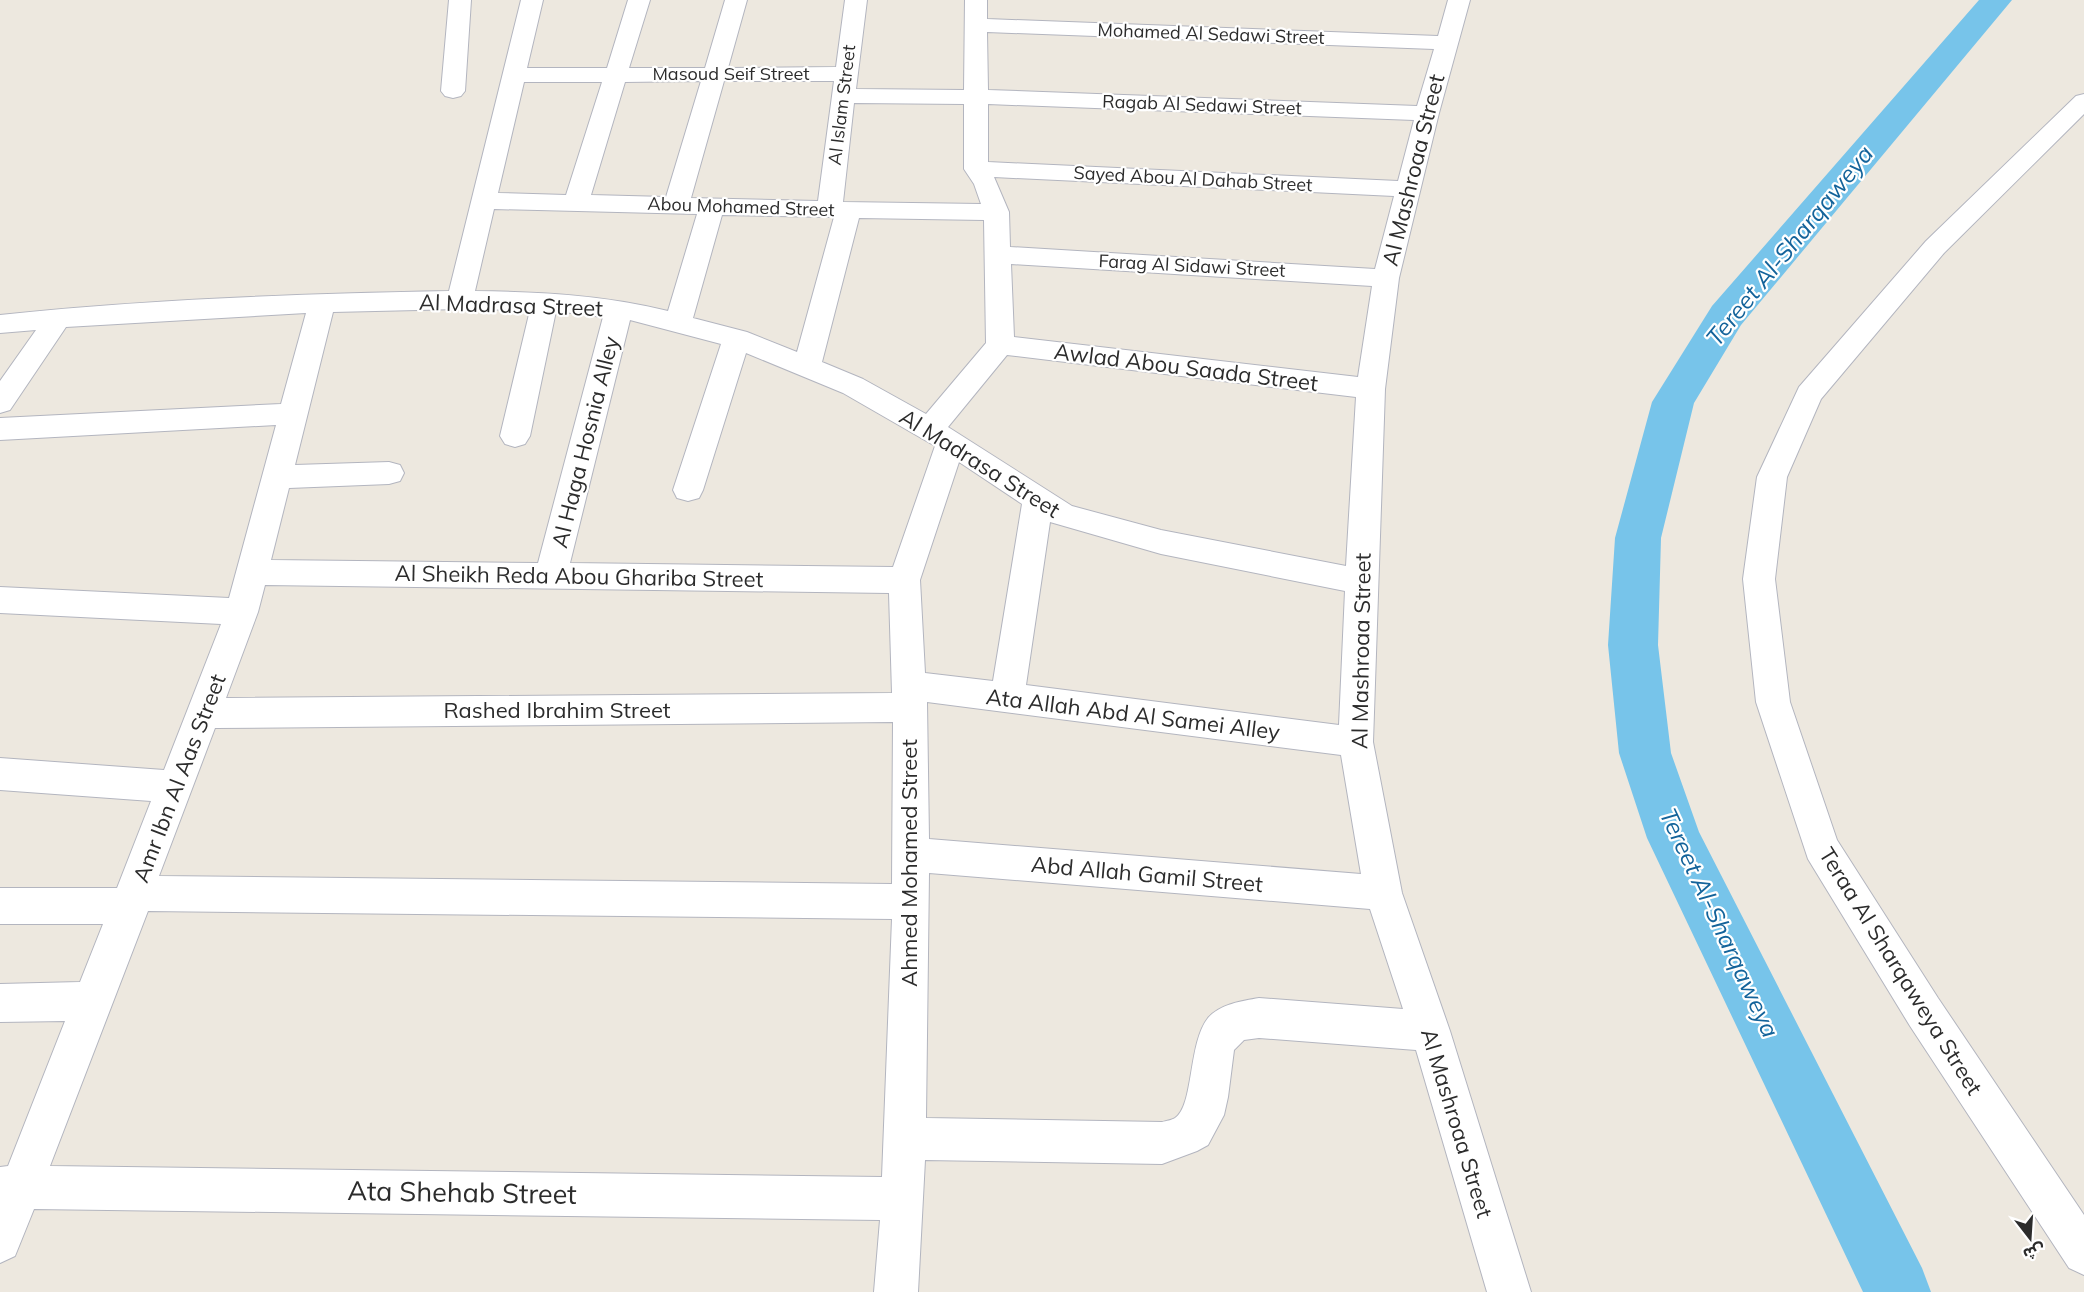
<svg xmlns="http://www.w3.org/2000/svg" width="2084" height="1292" viewBox="0 0 2084 1292" font-family="Mulish,'Noto Sans Arabic',sans-serif">
	<rect width="100%" height="100%" fill="#ede8df"/>
	<g fill="none" stroke-linecap="round" stroke-linejoin="round">
		<path fill="#77c4ea" fill-rule="evenodd" d="M1979,0H2012L1741,325L1694,403L1661,538L1658,645L1671,753L1699,832L1922,1268L1931,1292H1863L1647,838L1619,753L1608,645L1615,538L1652,402L1712,306Z"/>
		<defs>
			<path id="street" d="M449,0H471L465,91L461,96L453,98L445,96L441,91Z
				M521,0H543L527,68H607L628,0H650L629,68H705L725,0H747L728,68L836,67L845,0H867L856,89L964,90L965,0H987V19L1438,36L1448,0H1470L1439,113L1399,278L1385,389L1373,742L1402,893L1450,1031L1531,1292H1487L1416,1050L1259,1038L1244,1040L1234,1050L1228,1097L1224,1115L1208,1145L1197,1151L1162,1164L925,1160L918,1292H874L880,1220L34,1209L15,1256L0,1263V1167L8,1166L65,1021L0,1022V984L80,982L103,924H0V888H117L151,801L0,790V758L164,770L221,624L0,613V587L229,598L276,425L0,440V418L281,404L306,313L66,327L10,410L0,413V381L36,330L0,333V315C149,299 299,294 449,291ZM987,32L1434,49L1417,106L988,90ZM701,81L666,197L591,195L625,82ZM724,81H834L818,201L691,198ZM524,82H602L566,195L498,193ZM854,103L964,104V169L974,184L981,204L843,202ZM988,104L1414,120L1398,181L988,162ZM994,177L1394,196L1375,269L1010,247L1009,212ZM494,209L697,214L668,311C605,295 540,292 475,291ZM722,215L834,217L797,352L747,332L693,318ZM859,218L984,220L986,343L926,414L863,379L822,362ZM1011,264L1372,286L1358,377L1014,337ZM460,309L530,310L500,436L505,444L515,447L525,444L530,436L556,311L603,317L538,563L271,560L289,488L389,484L400,481L404,473L400,465L389,462L295,465L333,312ZM630,320L721,344L673,490L677,498L688,501L699,498L703,490L746,353L843,393L935,446L893,567L570,563ZM1007,355L1356,397L1346,566L1161,530L1072,506L948,427ZM959,462L1022,504L993,681L925,673L920,580ZM1050,522L1161,554L1345,591L1339,725L1026,685ZM265,585L889,593L892,693L226,698L258,612ZM927,702L1341,755L1361,874L929,839ZM893,722L892,884L159,876L215,728ZM929,873L1370,909L1403,1009L1259,998C1242,1001 1220,1004 1208,1018C1188,1043 1194,1106 1175,1118C1172,1120 1166,1121 1162,1122L926,1118ZM148,911L892,919L882,1177L50,1166Z
				M2084,94V114L1944,253L1821,399L1787,477L1775,579L1790,702L1837,840L1938,998L2084,1215V1275L2069,1268L1910,1026L1808,859L1756,702L1743,579L1757,477L1799,387L1926,241L2076,96Z"/>
		</defs>
		<use href="#street" stroke="#b3b5bf" stroke-width="2"/>
		<use href="#street" fill="#fff" fill-rule="evenodd"/>
	</g>
	<g text-anchor="middle" stroke-width="4.5" stroke-linejoin="round" paint-order="stroke">
		<g font-size="18" fill="#2c2c2c" stroke="#fff">
			<text transform="translate(1211 34) rotate(2)" y="6">Mohamed Al Sedawi Street</text>
			<text x="731" y="80">Masoud Seif Street</text>
			<text transform="translate(842 105) rotate(-83)" y="6">Al Islam Street</text>
			<text transform="translate(1202 105) rotate(2)" y="6">Ragab Al Sedawi Street</text>
			<text transform="translate(1193 179) rotate(3)" y="6">Sayed Abou Al Dahab Street</text>
			<text transform="translate(741 207) rotate(2)" y="6">Abou Mohamed Street</text>
			<text transform="translate(1192 266) rotate(3)" y="6">Farag Al Sidawi Street</text>
		</g>
		<g font-size="22" fill="#2c2c2c" stroke="#fff">
			<text transform="translate(1413 170) rotate(-76)" y="8">Al Mashroaa Street</text>
			<text transform="translate(511 305) rotate(2)" y="8">Al Madrasa Street</text>
			<text transform="translate(1186 367) rotate(7)" y="8">Awlad Abou Saada Street</text>
			<text transform="translate(585 442) rotate(-76)" y="8">Al Haga Hosnia Alley</text>
			<text transform="translate(980 463) rotate(32)" y="8">Al Madrasa Street</text>
			<text transform="translate(579 576) rotate(1)" y="8">Al Sheikh Reda Abou Ghariba Street</text>
			<text transform="translate(1361 651) rotate(-89)" y="8">Al Mashroaa Street</text>
			<text x="557" y="718">Rashed Ibrahim Street</text>
			<text transform="translate(1133 714) rotate(7)" y="8">Ata Allah Abd Al Samei Alley</text>
			<text transform="translate(179 778) rotate(-69)" y="8">Amr Ibn Al Aas Street</text>
			<text transform="translate(909 863) rotate(-90)" y="8">Ahmed Mohamed Street</text>
			<text transform="translate(1147 874) rotate(5)" y="8">Abd Allah Gamil Street</text>
			<text transform="translate(1901 971) rotate(58)" y="8">Teraa Al Sharqaweya Street</text>
			<text transform="translate(1457 1123) rotate(73)" y="8">Al Mashroaa Street</text>
		</g>
		<g font-size="24" font-style="italic" fill="#13639a" stroke="#fff">
			<text transform="translate(1790 246) rotate(-51)" y="8">Tereet Al-Sharqaweya</text>
			<text transform="translate(1719 923) rotate(65)" y="8">Tereet Al-Sharqaweya</text>
		</g>
		<g font-size="27" fill="#2c2c2c" stroke="#fff">
			<text transform="translate(462 1193) rotate(1)" y="9">Ata Shehab Street</text>
		</g>
	</g>
	<g transform="translate(2030 1238) rotate(163)" stroke="#ffffff" stroke-width="4.5" paint-order="stroke">
	<path d="M0-4.5L10 22L0 15L-10 22Z" fill="#2c2c2c"/>
	<text y="-9" font-size="16" font-weight="bold" text-anchor="middle" fill="#2c2c2c">ش</text>
	</g>
</svg>
